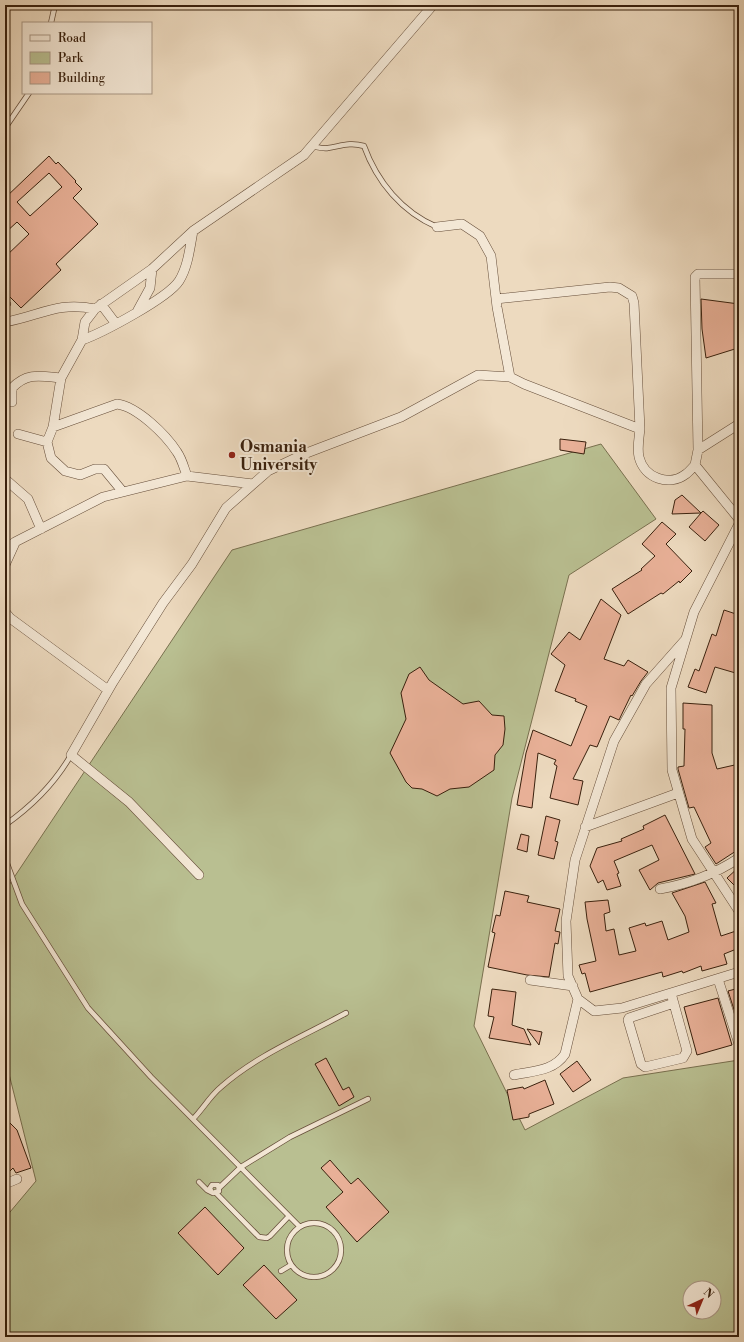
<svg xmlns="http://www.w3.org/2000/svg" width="744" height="1342" viewBox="0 0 744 1342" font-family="'Libre Bodoni',serif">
	<rect width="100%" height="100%" fill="#eddabf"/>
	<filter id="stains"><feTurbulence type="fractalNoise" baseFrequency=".005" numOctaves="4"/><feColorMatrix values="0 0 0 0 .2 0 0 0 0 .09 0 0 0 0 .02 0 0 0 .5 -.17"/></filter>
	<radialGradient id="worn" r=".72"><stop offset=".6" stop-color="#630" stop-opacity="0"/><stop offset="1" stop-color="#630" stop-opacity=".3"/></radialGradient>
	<path fill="#b9bf91" stroke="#79704f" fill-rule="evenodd" d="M601,444L656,519L569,575L512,798L474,1026L525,1130L623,1078L739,1060V1337H5V1218L36,1181L5,1058V891L232,550ZM690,1288H714V1312H690Z"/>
	<path fill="#e8b097" stroke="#39200d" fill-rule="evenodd" d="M49,156L56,164L58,162L76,181L75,182L82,189L73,198L98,224L56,264L61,270L21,308L5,292V257L29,234L17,222L5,233V198ZM49,173L62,187L30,216L17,202Z
		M701,299L739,304L738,348L706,358L702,329Z
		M560,439L586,442L584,454L560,450Z
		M682,495L701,513L703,511L719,525L705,541L689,527L701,513L672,514L675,500Z
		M662,522L676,534L666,544L692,571L680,583L679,581L663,594L661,593L628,614L612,589L642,570L641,569L655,556L642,544Z
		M601,599L621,615L604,659L624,666L628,660L648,672L641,681L632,696L631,695L619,720L610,716L597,747L590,745L573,779L583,781L578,805L550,798L557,766L554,764L556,760L538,753L532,808L517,805L526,753L533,730L571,746L587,706L575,701L576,699L555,691L565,665L551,654L569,632L580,640Z
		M724,610L739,615V674L715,667L706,693L688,687L695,669L699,671L712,634L716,636Z
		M420,667L429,680L463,704L479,701L492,715L504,716L505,729L503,745L495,755L494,770L469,787L450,789L437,796L422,789L412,788L406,782L390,753L406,719L401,693L409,674Z
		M683,703L712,705V753L717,769L739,764V849L716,864L705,847L711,843L694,807L689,808L678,769V767L684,766L685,729H683Z
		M665,815L695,874L658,883L650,890L639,870L659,860L652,845L614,861L619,873L617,874L621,886L607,890L603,880L598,883L590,866L597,848L622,841L621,839L644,829L643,826Z
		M546,816L560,820L555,841L558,842L554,859L538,855Z
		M521,834L529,836L527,852L517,849Z
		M739,867V890L727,878Z
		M705,882L716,903L712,904L721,936L739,930V948L724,954L727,964L702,971L701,966L683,973L682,971L663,977L662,972L590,992L585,973L582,974L579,965L596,961L587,919L585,902L608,900L610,912L604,914L606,931L614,929L619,955L636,951L629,928L645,923L646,926L662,921L668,940L689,932L685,916L672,893Z
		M505,891L529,896L527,902L560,909L555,931L560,932L558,944L555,943L549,977L527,975L488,967L495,933L492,932L496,915L500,916Z
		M739,988V1022H738L728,991Z
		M492,989L516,992L512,1025L524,1029L531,1045L489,1038L494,1017L488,1016Z
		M718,998L732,1045L697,1055L684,1007Z
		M527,1029L542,1032L539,1045Z
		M326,1058L343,1090L349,1087L354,1097L339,1106L315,1064Z
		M577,1061L591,1080L573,1092L560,1074Z
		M545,1080L554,1104L529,1114V1117L513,1120L507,1090L523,1087L524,1089Z
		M5,1118L17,1130L31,1168L16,1173L13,1168L5,1176Z
		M330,1160L351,1184L358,1178L389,1212L357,1242L326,1207L343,1192L321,1168Z
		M205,1207L244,1248L218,1275L178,1233Z
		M264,1265L297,1300L276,1319L243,1285Z"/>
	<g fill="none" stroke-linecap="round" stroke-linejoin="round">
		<defs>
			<path id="lane" d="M51,23L55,5
				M5,128L29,93
				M311,146C317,147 323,149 328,148C341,146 350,142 364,146C377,182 402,212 437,227
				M5,302L8,304
				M5,825C32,806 55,783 71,755
				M5,858L22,904L88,1008L151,1077L299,1226
				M193,1119C203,1109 210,1096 221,1087C257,1055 304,1036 346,1013
				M199,1182L207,1190L213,1193L219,1191L218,1185H212L210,1188L211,1191
				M219,1188L241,1167L290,1137L368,1099
				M216,1193L259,1237L267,1238L270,1236L289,1216
				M287 1250a27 27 0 1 1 54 0a27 27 0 1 1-54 0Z
				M281,1271L291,1265"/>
			<path id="street" d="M437,227L462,224L480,236L491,256L497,307L510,377
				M496,299L610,287L619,288L632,296L634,303L640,429
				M101,304L116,324
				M138,310L150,288L152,269
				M5,322C40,316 57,301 95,309L152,269L193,231L304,155L433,5
				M82,340L85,322L95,309
				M12,402V388C27,372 41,376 61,378
				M53,427L117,404C138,407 166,435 177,452C182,459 184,468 187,476L253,484
				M18,434L47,442
				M698,450L739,424
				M695,465L698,450L695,277L698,274H739
				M5,479L28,499L41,529
				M123,492L187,476
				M739,524L694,612L671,688L672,770L692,839L739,911
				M5,549L15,542L103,497L123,492L104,469H95L80,475L65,471L51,458L47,442L53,427L61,378L82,340C102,333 168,298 179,281C188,267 190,247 193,231
				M5,599V565L15,543
				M5,612L10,618L108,690
				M685,640L646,684L614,741L575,860L566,921L568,976L578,999L594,1011L622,1008L739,972
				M585,827L678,793
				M199,875L129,802L71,755L113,682L163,603L192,564L226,508L268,471L304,454L401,417L478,375L510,377L524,384L640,429C639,438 637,448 639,457C644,478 669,487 686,474C689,472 692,468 695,465L739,519
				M660,889C688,884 715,874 739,858
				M718,979L739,1044
				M530,980L573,986
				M671,993L687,1051L683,1058L645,1067L641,1064L628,1020L629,1018L674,1003
				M514,1075C533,1071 554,1071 565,1054L578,999
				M5,1184L17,1179"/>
		</defs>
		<use href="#lane" stroke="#664e3a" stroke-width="6"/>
		<use href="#street" stroke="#664e3a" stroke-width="10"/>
		<use href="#lane" stroke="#f3e7d5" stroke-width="4.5"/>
		<use href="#street" stroke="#f3e7d5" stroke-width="9"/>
	</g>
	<circle fill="#8f2418" stroke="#f3e7d5" stroke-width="1.5" cx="232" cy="455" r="4"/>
	<g text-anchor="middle" stroke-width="4" stroke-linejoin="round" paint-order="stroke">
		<g font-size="16" font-weight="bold" fill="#39200d" stroke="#f3e7d5" text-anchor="start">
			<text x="240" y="452">Osmania<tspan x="240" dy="18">University</tspan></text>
		</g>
	</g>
	<rect width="744" height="1342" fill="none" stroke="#eddabf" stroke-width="20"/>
	<rect x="6" y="6" width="732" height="1330" fill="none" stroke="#39200d" stroke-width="2"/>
	<rect x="10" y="10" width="724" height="1322" fill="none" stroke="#39200d"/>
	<rect x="22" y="22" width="130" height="72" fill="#f3e7d5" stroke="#a99785"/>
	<rect x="30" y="35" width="20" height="6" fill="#f3e7d5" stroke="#a99785"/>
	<text x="58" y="42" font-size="12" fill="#39200d">Road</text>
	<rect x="30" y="52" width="20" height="12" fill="#b9bf91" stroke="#a99785"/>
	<text x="58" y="62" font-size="12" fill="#39200d">Park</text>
	<rect x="30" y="72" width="20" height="12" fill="#e8b097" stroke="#a99785"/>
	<text x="58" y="82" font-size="12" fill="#39200d">Building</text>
	<g transform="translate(702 1300) rotate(44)"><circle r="19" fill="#f3e7d5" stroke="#a99785"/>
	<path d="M0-3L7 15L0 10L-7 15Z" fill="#8f2418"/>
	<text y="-6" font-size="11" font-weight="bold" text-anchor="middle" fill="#39200d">N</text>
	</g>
	<rect width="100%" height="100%" filter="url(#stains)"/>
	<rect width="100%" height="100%" fill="url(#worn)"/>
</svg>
